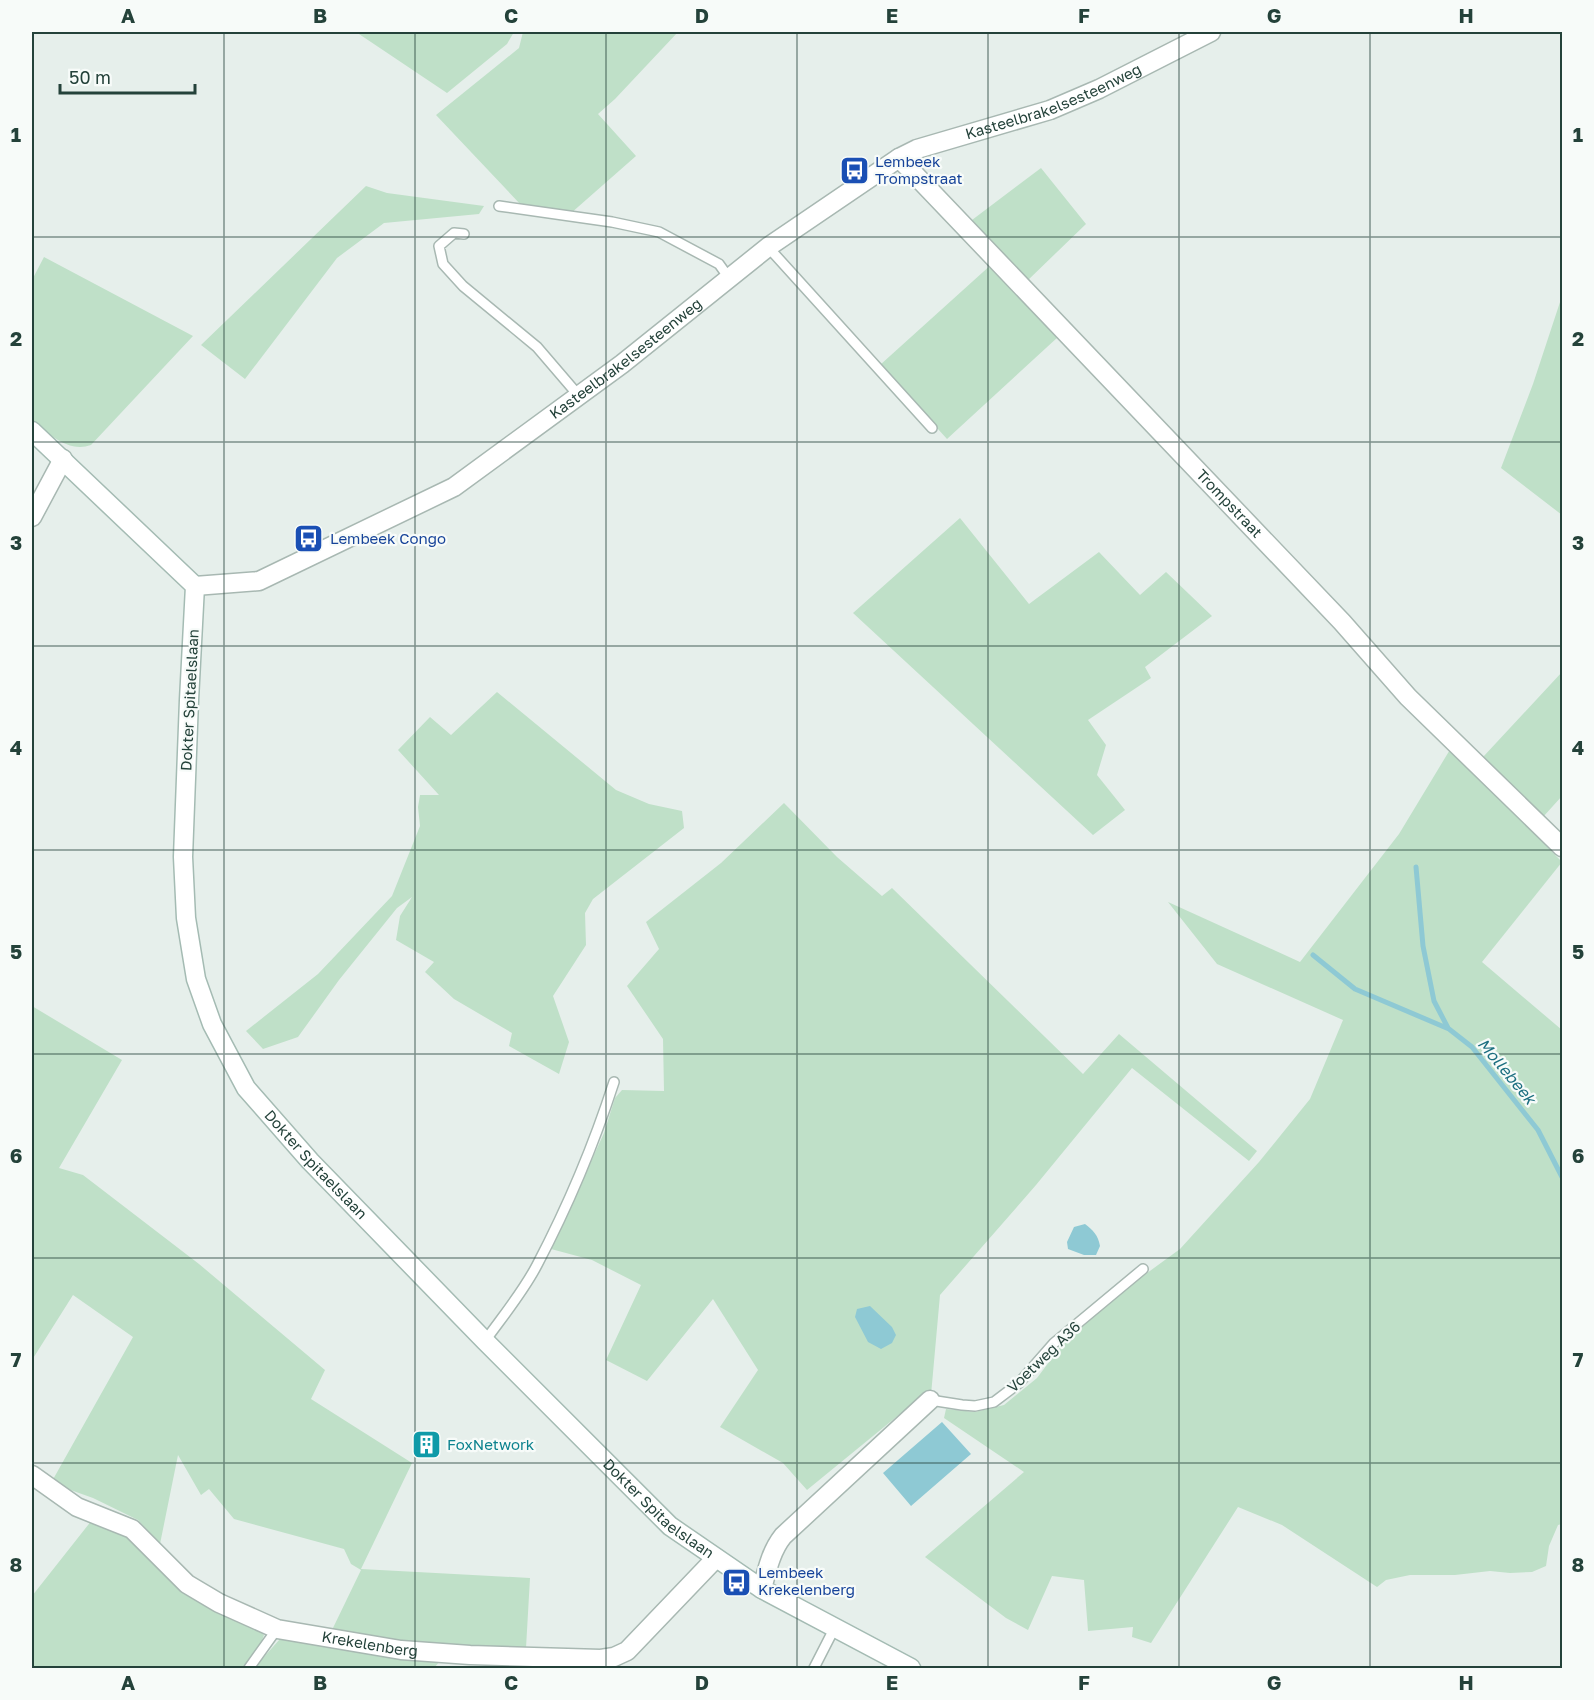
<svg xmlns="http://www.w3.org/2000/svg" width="1594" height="1700" viewBox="0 0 1594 1700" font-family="'Golos Text',sans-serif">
	<rect width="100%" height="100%" fill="#e6efeb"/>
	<path fill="#bfe0c8" d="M356,32H514L507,44L447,93Z
		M523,32H678L615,99L598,114L636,156L570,214L521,205L436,115L519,48Z
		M1041,168L1086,224L1026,282L995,245L972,220Z
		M366,186L387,193L484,206L479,214L384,223L337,258L245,379L201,345Z
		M44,257L193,336L91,445C68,453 49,434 32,420V280Z
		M993,263L1058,337L947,439L880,365Z
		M1562,296V515L1501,468L1533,384Z
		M960,518L1029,604L1099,552L1140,595L1166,572L1212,616L1145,667L1151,678L1088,720L1106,745L1097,775L1125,810L1093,835L853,613Z
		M1562,672V796L1543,817L1483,757Z
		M497,692L616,790L649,804L682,811L684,828L593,899L585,913L586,945L553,996L569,1042L559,1074L509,1046L512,1033L454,999L425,972L434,962L396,940L400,916L412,897L397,908L339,980L298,1037L263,1049L246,1031L318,974L392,896L420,826L418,807L420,795H439L398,750L430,717L451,735Z
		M1451,748L1562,862L1482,962L1562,1030V1524L1558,1525L1549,1546L1546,1566L1532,1572L1510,1573L1490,1571L1455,1575H1410L1386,1580L1377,1587L1282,1525L1238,1507L1151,1643L1132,1637L1133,1627L1088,1631L1084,1580L1052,1576L1028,1630L1006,1618L925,1557L1024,1472L944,1418L946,1409L975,1412L1004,1405L1037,1378L1067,1338L1117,1295L1180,1249L1259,1162L1310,1099L1343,1020L1217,964L1168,902L1300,962L1399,834Z
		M784,803L837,857L882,896L892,888L1083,1074L1119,1034L1257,1151L1249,1161L1132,1068L1036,1185L940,1295L931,1395L906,1409L807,1490L783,1463L720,1427L758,1370L713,1299L647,1381L606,1360L641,1285L592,1260L551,1249L604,1133L615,1098L622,1090L664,1091L663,1039L627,986L659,949L646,922L721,863Z
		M32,1006L122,1060L59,1168L83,1175L199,1264L325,1370L311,1399L412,1463L361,1569L530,1578L526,1648L435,1649L332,1630L361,1570L351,1564L344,1549L234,1519L209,1489L201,1495L178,1455L160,1544L138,1520L93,1498L51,1483L133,1337L73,1295L32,1360Z
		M92,1520L124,1534L257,1627L264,1635L260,1646L243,1668H32V1596Z
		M289,1638L440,1661L434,1668H254L280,1639Z"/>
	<path fill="#8ec9d4" d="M1085,1224C1093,1230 1098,1235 1100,1246L1096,1255H1084L1068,1249L1067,1242L1074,1227Z
		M870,1306L892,1327L896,1335L892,1343L881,1349L868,1342L855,1317L857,1309Z
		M942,1422L971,1454L911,1506L883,1473Z"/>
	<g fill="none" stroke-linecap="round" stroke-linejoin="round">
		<path stroke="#8ec9d4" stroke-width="5" d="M1416,867L1423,946L1434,1001L1448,1028
			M1313,955L1355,989L1449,1029L1472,1047L1538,1130L1562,1177"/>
		<defs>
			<path id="lane" d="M499,206L612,222L659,232L719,264L729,278
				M464,234L454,233L439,246L443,264L463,286L537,347L579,396
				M768,247L932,428
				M485,1341C503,1316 523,1292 537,1265C568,1206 594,1144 614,1082
				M930,1400L962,1405L975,1406L994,1402L1019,1383L1054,1343L1143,1269
				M249,1668L277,1629
				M814,1668L835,1627"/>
			<g id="street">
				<path id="s1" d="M899,158L1342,622L1408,697L1562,847"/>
				<path d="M32,517L63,459"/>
				<path id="s2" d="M195,586L259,581L454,487L622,364L768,247L899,158L917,149L1050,110L1099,89L1211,32"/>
				<path id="s3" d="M32,1475L77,1507L132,1529L187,1584L219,1603L277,1629L401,1650L470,1655L601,1659L614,1657L627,1651L716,1558"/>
				<path d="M762,1589C767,1570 771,1551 783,1536L930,1400"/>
			</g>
			<g id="secondary">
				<path id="s4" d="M32,431L195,586L189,700L183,857L186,918L196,979L212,1024L246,1088L310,1161L485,1341L670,1526L762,1589L911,1668"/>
			</g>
		</defs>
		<use href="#lane" stroke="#a8b8b2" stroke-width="12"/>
		<use href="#street" stroke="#a8b8b2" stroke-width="21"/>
		<use href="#secondary" stroke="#a4bbb3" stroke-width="21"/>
		<use href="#lane" stroke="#fff" stroke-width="9"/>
		<use href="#street" stroke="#fff" stroke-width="18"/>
		<use href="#secondary" stroke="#fff" stroke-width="18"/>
	</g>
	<path fill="none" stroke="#24423a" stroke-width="1.5" stroke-opacity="0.55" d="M224,32V1668M415,32V1668M606,32V1668M797,32V1668M988,32V1668M1179,32V1668M1370,32V1668M32,237H1562M32,442H1562M32,646H1562M32,850H1562M32,1054H1562M32,1258H1562M32,1463H1562"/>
	<defs>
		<symbol id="bus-square" viewBox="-11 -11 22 22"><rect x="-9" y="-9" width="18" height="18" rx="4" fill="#1a4fb4" stroke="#f7fbf9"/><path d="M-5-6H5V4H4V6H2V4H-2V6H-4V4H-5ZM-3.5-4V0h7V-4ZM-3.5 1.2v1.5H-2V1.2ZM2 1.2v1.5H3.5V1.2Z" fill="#fff"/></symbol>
		<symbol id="building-square" viewBox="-11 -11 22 22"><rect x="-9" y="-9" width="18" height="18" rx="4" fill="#0f9aa8" stroke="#f7fbf9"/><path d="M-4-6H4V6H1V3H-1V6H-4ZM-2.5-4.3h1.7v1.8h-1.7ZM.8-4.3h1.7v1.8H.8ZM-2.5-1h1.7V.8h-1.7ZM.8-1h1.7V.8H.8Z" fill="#fff"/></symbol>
	</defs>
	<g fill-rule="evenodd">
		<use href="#bus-square" x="838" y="154" width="33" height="33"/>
		<use href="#bus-square" x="292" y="522" width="33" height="33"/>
		<use href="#building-square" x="410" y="1428" width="33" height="33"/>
		<use href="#bus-square" x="720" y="1566" width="33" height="33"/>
	</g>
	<g text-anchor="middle" stroke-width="4.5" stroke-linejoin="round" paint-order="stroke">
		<g font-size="15" fill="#24423a" stroke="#f7fbf9">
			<text dy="5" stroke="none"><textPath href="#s2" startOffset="999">Kasteelbrakelsesteenweg</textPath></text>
			<text dy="5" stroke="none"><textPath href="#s2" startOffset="495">Kasteelbrakelsesteenweg</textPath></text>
			<text dy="5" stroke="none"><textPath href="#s1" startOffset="478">Trompstraat</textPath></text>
			<text transform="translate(190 700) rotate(-87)" y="5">Dokter Spitaelslaan</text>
			<text dy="5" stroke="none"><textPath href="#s4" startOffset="843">Dokter Spitaelslaan</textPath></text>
			<text transform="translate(1044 1357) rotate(-44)" y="5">Voetweg A36</text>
			<text dy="5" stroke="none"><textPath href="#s4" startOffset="1329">Dokter Spitaelslaan</textPath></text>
			<text dy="5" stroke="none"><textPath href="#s3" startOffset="387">Krekelenberg</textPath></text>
		</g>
		<g font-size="15" fill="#164399" stroke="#f7fbf9" text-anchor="start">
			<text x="875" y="167">Lembeek<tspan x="875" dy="17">Trompstraat</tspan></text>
			<text x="330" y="544">Lembeek Congo</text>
			<text x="758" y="1578">Lembeek<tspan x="758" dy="17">Krekelenberg</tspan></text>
		</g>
		<g font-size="15" fill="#0d838f" stroke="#f7fbf9" text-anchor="start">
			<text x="447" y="1450">FoxNetwork</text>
		</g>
		<g font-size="16" font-style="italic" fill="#1c6f80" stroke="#f7fbf9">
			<text transform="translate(1507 1071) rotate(50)" y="6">Mollebeek</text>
		</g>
	</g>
	<rect width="1594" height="1700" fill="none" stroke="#f7fbf9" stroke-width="66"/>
	<path d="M60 84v9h135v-9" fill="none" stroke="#24423a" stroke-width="3"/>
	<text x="69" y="84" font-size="18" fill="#24423a" stroke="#f7fbf9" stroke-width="4.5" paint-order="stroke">50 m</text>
	<rect x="33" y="33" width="1528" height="1634" fill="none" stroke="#24423a" stroke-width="2"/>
	<g font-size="20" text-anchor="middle" font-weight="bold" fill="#24423a">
		<text x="128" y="23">A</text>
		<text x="320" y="23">B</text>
		<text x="511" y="23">C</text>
		<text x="702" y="23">D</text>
		<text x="892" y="23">E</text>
		<text x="1084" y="23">F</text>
		<text x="1274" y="23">G</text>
		<text x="1466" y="23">H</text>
		<text x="16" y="142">1</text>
		<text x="1578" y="142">1</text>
		<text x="16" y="346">2</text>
		<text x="1578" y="346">2</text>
		<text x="16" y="550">3</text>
		<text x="1578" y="550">3</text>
		<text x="16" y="755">4</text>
		<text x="1578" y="755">4</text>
		<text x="16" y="959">5</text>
		<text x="1578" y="959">5</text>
		<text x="16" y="1163">6</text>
		<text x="1578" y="1163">6</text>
		<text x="16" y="1367">7</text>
		<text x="1578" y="1367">7</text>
		<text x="16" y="1572">8</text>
		<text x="1578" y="1572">8</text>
		<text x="128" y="1690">A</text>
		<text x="320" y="1690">B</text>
		<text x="511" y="1690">C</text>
		<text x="702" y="1690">D</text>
		<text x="892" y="1690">E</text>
		<text x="1084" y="1690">F</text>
		<text x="1274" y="1690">G</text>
		<text x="1466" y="1690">H</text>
	</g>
</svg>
